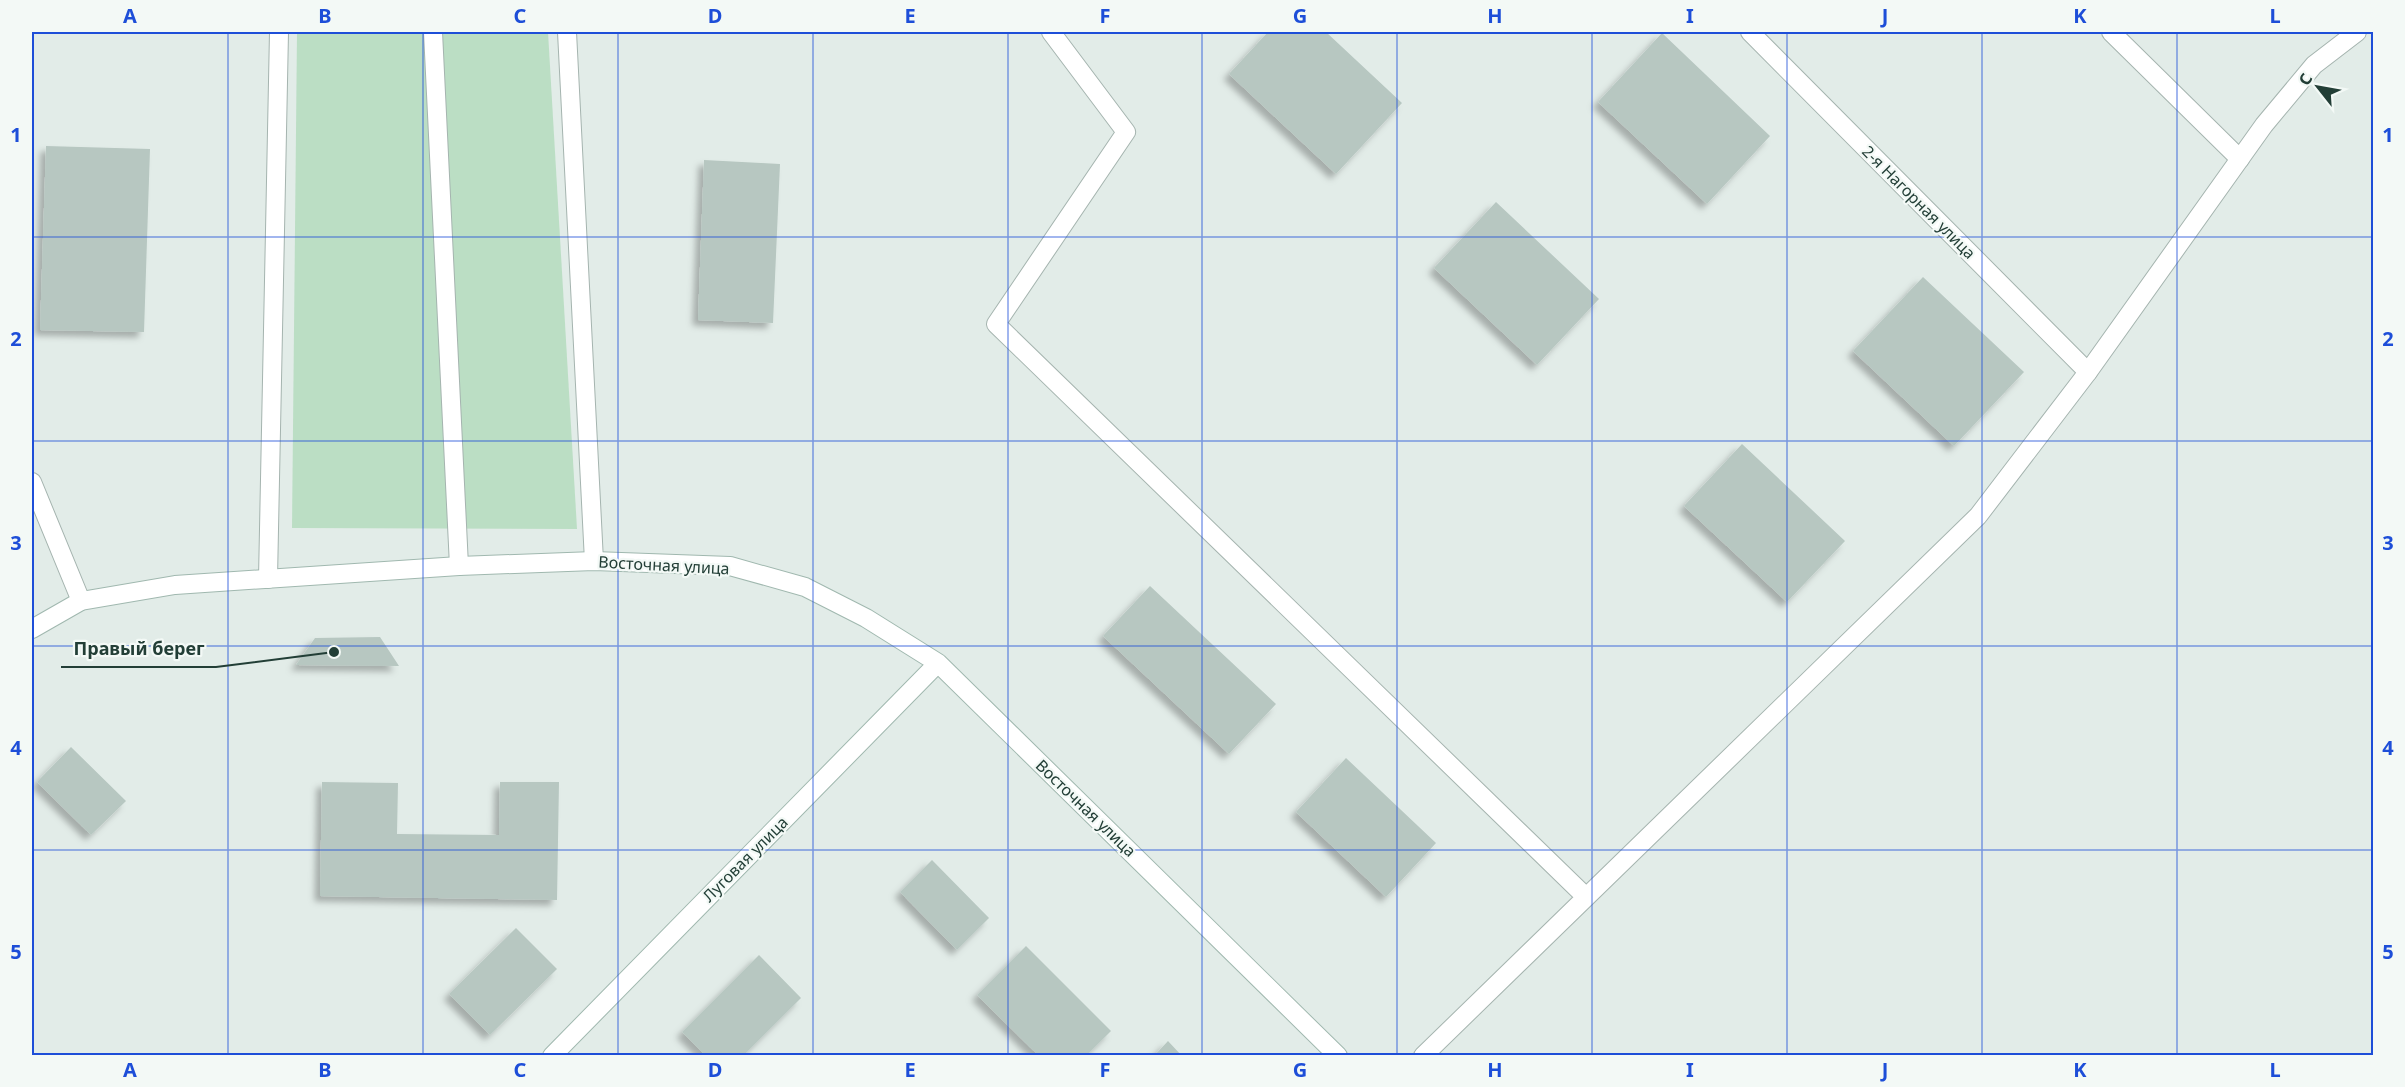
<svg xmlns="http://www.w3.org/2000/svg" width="2405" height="1087" viewBox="0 0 2405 1087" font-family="'Noto Sans',sans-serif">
	<defs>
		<filter id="shadow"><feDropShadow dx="-5.5" dy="5.5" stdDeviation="3" flood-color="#0004"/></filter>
	</defs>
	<rect width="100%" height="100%" fill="#e2ece8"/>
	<path fill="#bbdec4" d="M297,32H548L577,529L292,528Z"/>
	<path fill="#b7c7c1" filter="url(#shadow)" d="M1268,32H1326L1402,103L1336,174L1229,74Z
		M1662,33L1770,136L1707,204L1598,102Z
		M46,146L150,149L144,332L40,330Z
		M704,160L780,164L773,323L698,320Z
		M1496,202L1599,299L1537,365L1434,268Z
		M1923,277L2024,372L1954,446L1853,351Z
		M1742,444L1845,541L1787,602L1684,506Z
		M1150,586L1276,704L1229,754L1103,636Z
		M380,637L399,666L296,665L315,638Z
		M71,747L126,801L91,835L37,782Z
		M1346,758L1436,843L1386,897L1296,812Z
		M322,782L398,783L397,834L499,835L500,782H559L557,900L320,896Z
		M932,860L989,918L957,950L900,892Z
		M516,928L557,969L490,1035L449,994Z
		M1026,946L1111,1031L1086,1056H1039L977,995Z
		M759,955L801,998L743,1056H706L682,1032Z
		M1168,1041L1182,1056H1154Z"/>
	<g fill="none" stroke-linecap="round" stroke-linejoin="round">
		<defs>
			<path id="service" d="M433,32L459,566
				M567,32L594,561
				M1051,32L1126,132L996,324L1586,897
				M268,579L279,32
				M1423,1056L1978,516L2088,372L2264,125L2314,65L2357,32"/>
			<path id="minor" d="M1750,32L2088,372
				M2111,32L2240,159
				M32,482L81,601"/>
			<path id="secondary" d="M32,629L81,601L175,585L459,566L594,561L730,566L805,587L866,618L938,663L1338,1056
				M552,1056L938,663"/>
		</defs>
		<use href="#service" stroke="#a5b4af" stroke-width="20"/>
		<use href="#minor" stroke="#a5b4af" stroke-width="20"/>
		<use href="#secondary" stroke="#a0b8af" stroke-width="20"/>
		<use href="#service" stroke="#fff" stroke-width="18"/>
		<use href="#minor" stroke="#fff" stroke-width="18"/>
		<use href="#secondary" stroke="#fff" stroke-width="18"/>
	</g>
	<path fill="none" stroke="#1d4ed8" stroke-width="1.5" stroke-opacity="0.55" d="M228,32V1056M423,32V1056M618,32V1056M813,32V1056M1008,32V1056M1202,32V1056M1397,32V1056M1592,32V1056M1787,32V1056M1982,32V1056M2177,32V1056M32,237H2374M32,441H2374M32,646H2374M32,850H2374"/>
	<g text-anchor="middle" stroke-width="4.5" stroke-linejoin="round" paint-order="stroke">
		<g font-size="16" fill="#223e36" stroke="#f3f9f6">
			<text transform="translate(1919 202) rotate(45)" y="6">2-я Нагорная улица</text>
			<text transform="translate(664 565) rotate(3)" y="6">Восточная улица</text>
			<text transform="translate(1086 808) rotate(44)" y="6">Восточная улица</text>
			<text transform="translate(745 859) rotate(-45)" y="6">Луговая улица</text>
		</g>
	</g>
	<path fill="none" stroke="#223e36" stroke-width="2" d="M334 652L216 667H61"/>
	<circle fill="#223e36" stroke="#f3f9f6" stroke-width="2" cx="334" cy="652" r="6"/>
	<g font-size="18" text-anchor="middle" font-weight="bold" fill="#223e36" stroke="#f3f9f6" stroke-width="4.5" stroke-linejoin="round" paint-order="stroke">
		<text x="139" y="655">Правый берег</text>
	</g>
	<rect width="2405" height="1087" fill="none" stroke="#f3f9f6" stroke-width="66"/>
	<g transform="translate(2318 87) rotate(301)" stroke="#f3f9f6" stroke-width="4.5" paint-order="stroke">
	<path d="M0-4.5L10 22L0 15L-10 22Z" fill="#223e36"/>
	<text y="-9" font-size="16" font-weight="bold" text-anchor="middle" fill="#223e36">С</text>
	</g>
	<rect x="33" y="33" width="2339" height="1021" fill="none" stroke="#1d4ed8" stroke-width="2"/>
	<g font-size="20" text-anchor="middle" font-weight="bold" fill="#1d4ed8">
		<text x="130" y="23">A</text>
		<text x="325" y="23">B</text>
		<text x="520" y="23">C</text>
		<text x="715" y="23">D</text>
		<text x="910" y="23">E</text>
		<text x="1105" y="23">F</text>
		<text x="1300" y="23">G</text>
		<text x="1495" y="23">H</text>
		<text x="1690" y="23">I</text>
		<text x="1885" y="23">J</text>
		<text x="2080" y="23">K</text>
		<text x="2275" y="23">L</text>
		<text x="16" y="142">1</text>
		<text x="2388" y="142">1</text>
		<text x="16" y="346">2</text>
		<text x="2388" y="346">2</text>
		<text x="16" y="550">3</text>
		<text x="2388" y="550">3</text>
		<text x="16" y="755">4</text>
		<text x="2388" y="755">4</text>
		<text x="16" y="959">5</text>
		<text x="2388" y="959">5</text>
		<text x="130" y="1077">A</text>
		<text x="325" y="1077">B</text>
		<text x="520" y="1077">C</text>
		<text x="715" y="1077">D</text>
		<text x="910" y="1077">E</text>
		<text x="1105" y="1077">F</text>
		<text x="1300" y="1077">G</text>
		<text x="1495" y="1077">H</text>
		<text x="1690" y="1077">I</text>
		<text x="1885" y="1077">J</text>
		<text x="2080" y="1077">K</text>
		<text x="2275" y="1077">L</text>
	</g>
</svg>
